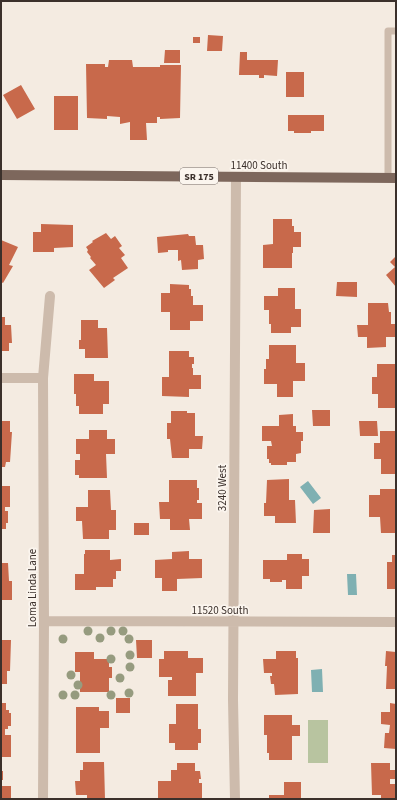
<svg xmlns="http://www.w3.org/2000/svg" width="397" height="800" viewBox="0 0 397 800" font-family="'Source Sans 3',sans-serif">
	<rect width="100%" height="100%" fill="#f4ebe1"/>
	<path fill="#b8c4a0" d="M308,720H328V763H308Z"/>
	<path fill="#7fb0b2" d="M308,481L321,498L313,504L300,487Z
		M347,574H356L357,595H348Z
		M322,669L323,692H312L311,670Z"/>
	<path fill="#c8694b" d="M208,35L223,36L222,51H207Z
		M193,37H200V43H193Z
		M165,50H180V63H164Z
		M240,52H247V60H278L277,76L264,75V78H259V75H239Z
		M109,60H132L133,67H160V65H181L180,118L160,119V117H157V123H146L147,140H130V122L120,124V117L107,116V119L87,118L86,64H105V67H108Z
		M286,72H304V97H286Z
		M21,85L35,109L17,119L3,95Z
		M54,96H78V130H54Z
		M288,115H324V131H311V133H294V131H288Z
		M273,219H292V226H294V232H301V247H293V253H292V268H263V245L273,244Z
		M41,224L73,225V247L54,248V252H33V232H41Z
		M106,233L111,239L115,236L122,246L119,248L125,255L121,258L128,268L113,278L115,280L104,288L89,270L96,265L90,258L91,257L87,252L88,250L86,247L93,242L92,241Z
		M188,234L189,236H195L196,245H203L204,259L198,260V269L182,270L181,260L178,261V250H168V252L158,253L157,237Z
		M1,240L18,247L9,265L13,266L3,283L1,282Z
		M396,256V287L386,275L395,267L390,262Z
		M337,282H357V297L336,296Z
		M170,284L189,285V289H191V296H193V305H203V321H190V330H170V312H161V293H170Z
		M278,288H295V309H301V327H291V333H271V324H269V310H264V296H278Z
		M368,303H388L389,312H391V324H396V337H386V347L367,348V337H358L357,325H368Z
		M1,317H5V325H11L12,343H9V351H1Z
		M81,320H98V328H107L108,358H85V349H79V340H81Z
		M269,345H296V363H305V381H293V397H277V384H264V369H266V359H269Z
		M169,351H189V357H194V364H192V368H193V375H201V389H189V397L162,396V377H169Z
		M377,364H396V408H378V394H372V377H377Z
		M74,374H94V381H109V404H103V414H79V406H76V394H74Z
		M312,410H330V426H313Z
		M171,411H187V413H195V436H203L202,449H189V458H172L170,439H167V423H171Z
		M293,414V426H296V432H303V441H301V453L296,454V462H287V465H271V463H269V459H267V446H272L271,441H262V426H279V415Z
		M1,421H10V432H12L10,462H6L5,467H1Z
		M359,421H377L378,436H360Z
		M89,430H107V439H115V454H106L107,478H79V475H75V460H80V454H76V439H89Z
		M380,431H396V474H381V459H374V443H380Z
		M289,479V500H295L296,523H275V516H264V503H266L267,480Z
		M169,480H197V488H199V500H197V503H202V519H189L190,530H170V519H160L159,502H169Z
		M1,486H10V507H5V511H8V523H6V529H1Z
		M380,489H396V533H381L380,517H369V495H380Z
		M88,490H110L111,510H116V530H109V539H83L82,521H76V507H88Z
		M330,509V533H313L314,510Z
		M134,523H149V535H134Z
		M85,550H110V560L121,559V571H116V579H113V587H96V590H75V574H84V554H85Z
		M189,551V559H202V578L177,579V591H162V578H155V560L172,559V552Z
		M287,554H302V559H309V576H302V589H286V580H282V582H270V579H263V560H287Z
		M392,555H396V589H387V562H392Z
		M1,563H8L9,581H12V600H1Z
		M1,640H11L10,671H7V684H1Z
		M136,640H152V658H137Z
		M164,651H188V658H203V673H196V696H168V680H172V677H159V659H164Z
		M276,651H296V658H298V694L275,695L274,684H271L270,676H272V673H264L263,659H276Z
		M386,651L396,652V689H386L387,666H385Z
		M75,652H94V659H109V667H112V678H109V692H80V672H75Z
		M116,698H130V713H116Z
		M1,703H6V710H9V713H11V726H8V729H5V735H11V757H1Z
		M390,703L396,704V749L384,748L385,733H389L390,725L381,724V712H390Z
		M176,704H198V729H201V743H198V750H175V743H169V724H176Z
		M76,707H99V711H109V728H100V753H76Z
		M264,715H292V725H300V736H292V760H269V753H267V735H264Z
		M83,762H104L105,799H87V795H76L75,781H80V770H83Z
		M177,763H195V771H200L201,779H199V783H202V799H158V781H171V770H177Z
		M371,763H390V770H396V779H390V784H396V799H381V795H372Z
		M1,771H3V780H1Z
		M284,782H301V799H269V795H284Z
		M1,786H11V799H1Z"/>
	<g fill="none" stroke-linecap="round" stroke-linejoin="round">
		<path stroke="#cdbbac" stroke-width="7" d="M388,178V31H396"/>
		<path stroke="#cdbbac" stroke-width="10" d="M1,378H43
			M44,621L396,622
			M43,799L44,621L43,378L50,296
			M235,799L233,700L236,177"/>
		<path stroke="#7d675c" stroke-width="10" d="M1,175L396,178"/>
	</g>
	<g fill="#969b7f">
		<circle cx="88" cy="631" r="4.5"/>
		<circle cx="111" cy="631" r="4.5"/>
		<circle cx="123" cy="631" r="4.5"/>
		<circle cx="100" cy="638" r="4.5"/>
		<circle cx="63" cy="639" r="4.5"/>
		<circle cx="129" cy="639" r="4.5"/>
		<circle cx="130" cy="655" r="4.5"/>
		<circle cx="111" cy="659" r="4.5"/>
		<circle cx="130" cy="667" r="4.5"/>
		<circle cx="71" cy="675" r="4.5"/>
		<circle cx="120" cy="678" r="4.5"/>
		<circle cx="78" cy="685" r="4.5"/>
		<circle cx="129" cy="693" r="4.5"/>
		<circle cx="63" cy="695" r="4.5"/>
		<circle cx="75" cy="695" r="4.5"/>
		<circle cx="111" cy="695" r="4.5"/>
	</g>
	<g text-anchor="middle" stroke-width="3.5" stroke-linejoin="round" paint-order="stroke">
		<rect fill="#fbf5ee" stroke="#756b66" stroke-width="1" x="180" y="168" width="38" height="16" rx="3"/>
		<g font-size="10" font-weight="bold" fill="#3b302b">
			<text x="199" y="180">SR 175</text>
		</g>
		<g font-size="11" fill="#3b302b" stroke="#fbf5ee">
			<text x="259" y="169">11400 South</text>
			<text transform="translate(222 488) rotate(-90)" y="4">3240 West</text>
			<text transform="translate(32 588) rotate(-90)" y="4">Loma Linda Lane</text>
			<text x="220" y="614">11520 South</text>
		</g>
	</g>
	<rect width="397" height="800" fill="none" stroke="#3b302b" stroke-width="4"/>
</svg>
